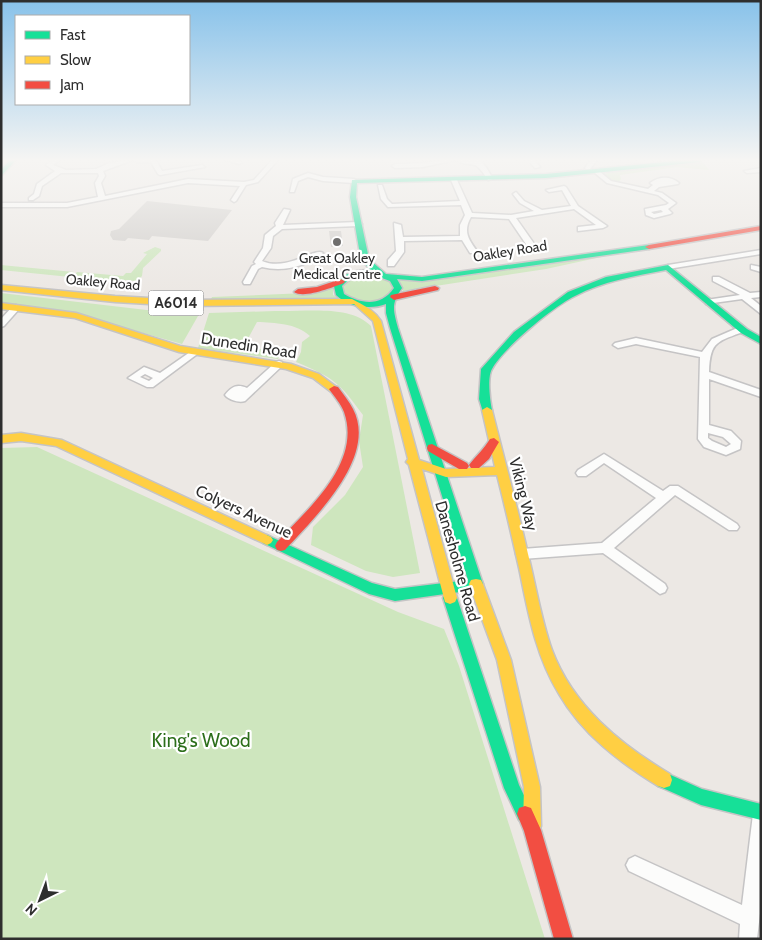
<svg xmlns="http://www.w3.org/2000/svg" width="762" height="940" viewBox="0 0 762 940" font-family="Cabin,sans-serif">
	<rect width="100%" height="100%" fill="#ece8e4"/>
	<path fill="#cee6be" d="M702,161L709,170L677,167L620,175L621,179L617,184L604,176L607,173Z
		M155,247L161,249V251L143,268L142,276L137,281L72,277L77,272L123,276L126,273H131L147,254L143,253Z
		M629,251L546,269L403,291L398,280Z
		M1,265L74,272L70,277L1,270Z
		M370,275L391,282L393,291C376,306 365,302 344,296L343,283L348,279Z
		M333,287V295L338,298L210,301L212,297L306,293Z
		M1,293L198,316L182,344L129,329L1,305Z
		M275,311C304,312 350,304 371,326L420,573L393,577L366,571L311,545L313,527L345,495L363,467L359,441L363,415C339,382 334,378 296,362L301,352L302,342L310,336C296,323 275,323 257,322L244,346L280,353L278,359L198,348L209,313Z
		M37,447L398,612L444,629L459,666L545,939H1V448Z"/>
	<path fill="#d1cecb" d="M147,201L232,210L208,241L152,236L149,240L128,238L125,241L113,240L110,235L111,231L119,229Z
		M329,231H341L343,246L331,247Z"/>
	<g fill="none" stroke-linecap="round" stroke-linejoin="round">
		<defs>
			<path id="street" d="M53,160H60L53,165L66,170L96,169L109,163L133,160L103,171L105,176L101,183L105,196L188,179L244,182L254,180L272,160H278L258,182L246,185L236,201L234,202L231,200L240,186L188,183L67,207H1V203H67L98,197L95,183L99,176L98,173H61L42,186L39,196L33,200H29V198L34,194L37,184L55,171L46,165Z
				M134,160H156L162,171L202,165L205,167L160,175L158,174L151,162H137Z
				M226,160H237L242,162L239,164Z
				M442,160H455L423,167L395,168L392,166L395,164L423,163Z
				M456,160H485L481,162L486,167L493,179L488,180C472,155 474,170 456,160Z
				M528,160H534L540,167L535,168Z
				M591,160H597L590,169H586L585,168Z
				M761,168V172L747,173L744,171Z
				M595,171H599L611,181L648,189L653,185L650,183C659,176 671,176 679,183L678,184L659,187L654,191L662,193L676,203L668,209L672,213L670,214L654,218L646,215L645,209L666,205L669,203L658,195L607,183L595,173ZM661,210L663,212L654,214L651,212Z
				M308,173L323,177L354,179L357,181L354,183L323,181L308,177L298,181L294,192H290L293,179Z
				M454,178L457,180L472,213L511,215L534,211L520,203L513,194L516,192L524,201L542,210L571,206L562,190L549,192L546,190L564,186L566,187L578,206L607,226L603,228L578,231V227L596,225L574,209L516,218L535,245L531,247H528L509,219L471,217C463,231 468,239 477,251L476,253H470L462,240L404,241V252L394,266H388V260L396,251L394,223L401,225L403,237L460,236V225L465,215L461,205L388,207L381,199L378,185H382L387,199L392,204L460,201L451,180Z
				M284,209L290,210L283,225L358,222L362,224L358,226L282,229L273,236L271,248L262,261C287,272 315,247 323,253C307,267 282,272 262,267L258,269L250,284H244L243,282L252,266L256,264L254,262L263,248L265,235L276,226L275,223Z
				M761,250V254L668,269L664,267L668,265Z
				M751,265L761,267V272L751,269Z
				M713,277H719L750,293L761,292V297L751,298L761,306V314L742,299L706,304V300L740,295L713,281Z
				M16,305L20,308L4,326L1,327V319L13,306Z
				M742,326L746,329L745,331C718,342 710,340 709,372L761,390V397L709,379V425L731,431L741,441L740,449L726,455L704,447L698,439L700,357L636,344L618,348L613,345L615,343L636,338L702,352L712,339ZM708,433L723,437L731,444L726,447L712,441L708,438Z
				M193,350L198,353L196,355L153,387H147L128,378L144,367L160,373ZM145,374L153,378L149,381L140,377Z
				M279,361L282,362V366L245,401C239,403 229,400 225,395C232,386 237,384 247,388L276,362Z
				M604,454L663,491L670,486H678L737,524L739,527L737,530H729L675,495L614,548L665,584L667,588L665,592L660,594L603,553L522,559L518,558L516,554L518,550L522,549L602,543L656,498L604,463L586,476H578L576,473L578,470Z
				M761,806V905L757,939H739L740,924L629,871L626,865L629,859L635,856L742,905L753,814L755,808Z"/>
			<path id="fast" d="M10,160H16L1,176V170Z
				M684,160H703L700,162L546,178L357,183L356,197L369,259L386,274L422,277L649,245L653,247L649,249L422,281L397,279L402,288C391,304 393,309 398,328L483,584L481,589L453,593L457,598L519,785L533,814L531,820L525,822L519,820L504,788L443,598L445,594L395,601L369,594L263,543L261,540L263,537L267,535L271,537L372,583L395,589L468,580L390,328L386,313V304C371,310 348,307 336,295L334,286C343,273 355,270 371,270L361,260L350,197L352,180L546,174ZM371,274L390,281L394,288C381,307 361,304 344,294L342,286C350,277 359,275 371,274Z
				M668,265L747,329L761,337V344L741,333L666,270C635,276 603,281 575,296C554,306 502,349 492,369C487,377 490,401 492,410L487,413L483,412L479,399L481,369L514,332L568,292L606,277Z
				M664,772L702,789L761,804V820L701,805L658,786L656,780L658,774Z"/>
			<path id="slow" d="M1,285L115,296L183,300L352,299C363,305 373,309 381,321L419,460L446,469L495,467L482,410L487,407L492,410C504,458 517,506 528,554C536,586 541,619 552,650C573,706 620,744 670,774L672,780L670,786L664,788L658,786C619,762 582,734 559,694C535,655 528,611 519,568C512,537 505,506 497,475L446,477L422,469L457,598L455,602L450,604L445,602L409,465L406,462L408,459L373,321L354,304L183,306L115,302L1,290Z
				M1,303L76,313L180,346L291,364L319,374L339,389L334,392L330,391L313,378L286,369L179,352L75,318L1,309Z
				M21,433L62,440L271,537L273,540L271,543L267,545L263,543L56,446L21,441L1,443V435Z
				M476,579L481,580L483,584L511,660L540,787L541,826L538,832L532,835L526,832L523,826L524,787L497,660L469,584L471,580Z"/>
			<path id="jam" d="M761,226V230L649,249L645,247L649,245Z
				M341,279L345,281L344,283C333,287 304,299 294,292L298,289L317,287Z
				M435,286L439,288L438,290L394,300L390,297L391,295Z
				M334,386L338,387C343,394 349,401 353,409C378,457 315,517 285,550L281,551L277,550L275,546L277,542C308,509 362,463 344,412C341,404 334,396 329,389Z
				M494,438L499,442L489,459L479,468H471L469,465C476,456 484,449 490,439Z
				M432,444L467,463L469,466L467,469H459L428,451L427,448L428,445Z
				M525,806L531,808L541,830L573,939H554L524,831L517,814L519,808Z"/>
		</defs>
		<use href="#street" stroke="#c5c4c5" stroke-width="3"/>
		<use href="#fast" stroke="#c5c4c5" stroke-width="3"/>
		<use href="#slow" stroke="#c5c4c5" stroke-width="3"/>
		<use href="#jam" stroke="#c5c4c5" stroke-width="3"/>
		<use href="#street" fill="#fcfcfb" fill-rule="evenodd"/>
		<use href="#fast" fill="#16e098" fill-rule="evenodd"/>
		<use href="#slow" fill="#ffcf43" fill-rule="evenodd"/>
		<use href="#jam" fill="#f24e42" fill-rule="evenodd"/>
	</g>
	<linearGradient id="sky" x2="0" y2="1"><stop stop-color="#88c2ea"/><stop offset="0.55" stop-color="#f6f5f3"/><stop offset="1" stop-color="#f6f5f3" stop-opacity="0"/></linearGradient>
	<rect width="762" height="291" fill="url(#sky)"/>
	<circle fill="#706f6e" stroke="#fff" stroke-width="2" cx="337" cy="242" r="5"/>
	<g text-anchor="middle" stroke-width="4.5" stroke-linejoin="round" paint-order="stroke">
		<g font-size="14" fill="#2e2e2e" stroke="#fff">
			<text transform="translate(510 251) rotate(-9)" y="5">Oakley Road</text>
			<text transform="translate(103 282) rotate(5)" y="5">Oakley Road</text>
		</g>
		<g font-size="14" fill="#2e2e2e" stroke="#fff">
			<text x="337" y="263">Great Oakley<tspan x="337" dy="16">Medical Centre</tspan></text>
		</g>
		<rect fill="#fff" stroke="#6d6d6d" stroke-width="1" x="148.5" y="290.5" width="55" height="25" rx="4"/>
		<g font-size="15" font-weight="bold" fill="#2e2e2e">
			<text x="176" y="308">A6014</text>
		</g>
		<g font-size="16" fill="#2e2e2e" stroke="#fff">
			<text transform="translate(249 345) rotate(9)" y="6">Dunedin Road</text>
			<text transform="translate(524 494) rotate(76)" y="6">Viking Way</text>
			<text transform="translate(244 511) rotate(25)" y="6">Colyers Avenue</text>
			<text transform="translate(458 561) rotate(74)" y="6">Danesholme Road</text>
		</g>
		<g font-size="19" fill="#2c6e1b" stroke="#fff">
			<text x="201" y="747">King's Wood</text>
		</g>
	</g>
	<rect width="762" height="940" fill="none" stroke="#2e2e2e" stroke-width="5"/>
	<rect x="15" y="15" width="175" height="90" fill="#ffffff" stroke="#ababab"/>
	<rect x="25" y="31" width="25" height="8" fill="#16e098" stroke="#ababab"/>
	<text x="60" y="40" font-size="15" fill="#2e2e2e">Fast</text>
	<rect x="25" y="56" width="25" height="8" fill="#ffcf43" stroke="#ababab"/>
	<text x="60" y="65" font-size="15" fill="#2e2e2e">Slow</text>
	<rect x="25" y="81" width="25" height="8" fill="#f24e42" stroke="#ababab"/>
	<text x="60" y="90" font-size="15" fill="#2e2e2e">Jam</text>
	<g transform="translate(40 900) rotate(222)" stroke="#ffffff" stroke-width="4" paint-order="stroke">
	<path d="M0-4L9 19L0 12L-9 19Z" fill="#2e2e2e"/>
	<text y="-8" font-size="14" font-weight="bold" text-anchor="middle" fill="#2e2e2e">N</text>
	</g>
</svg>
